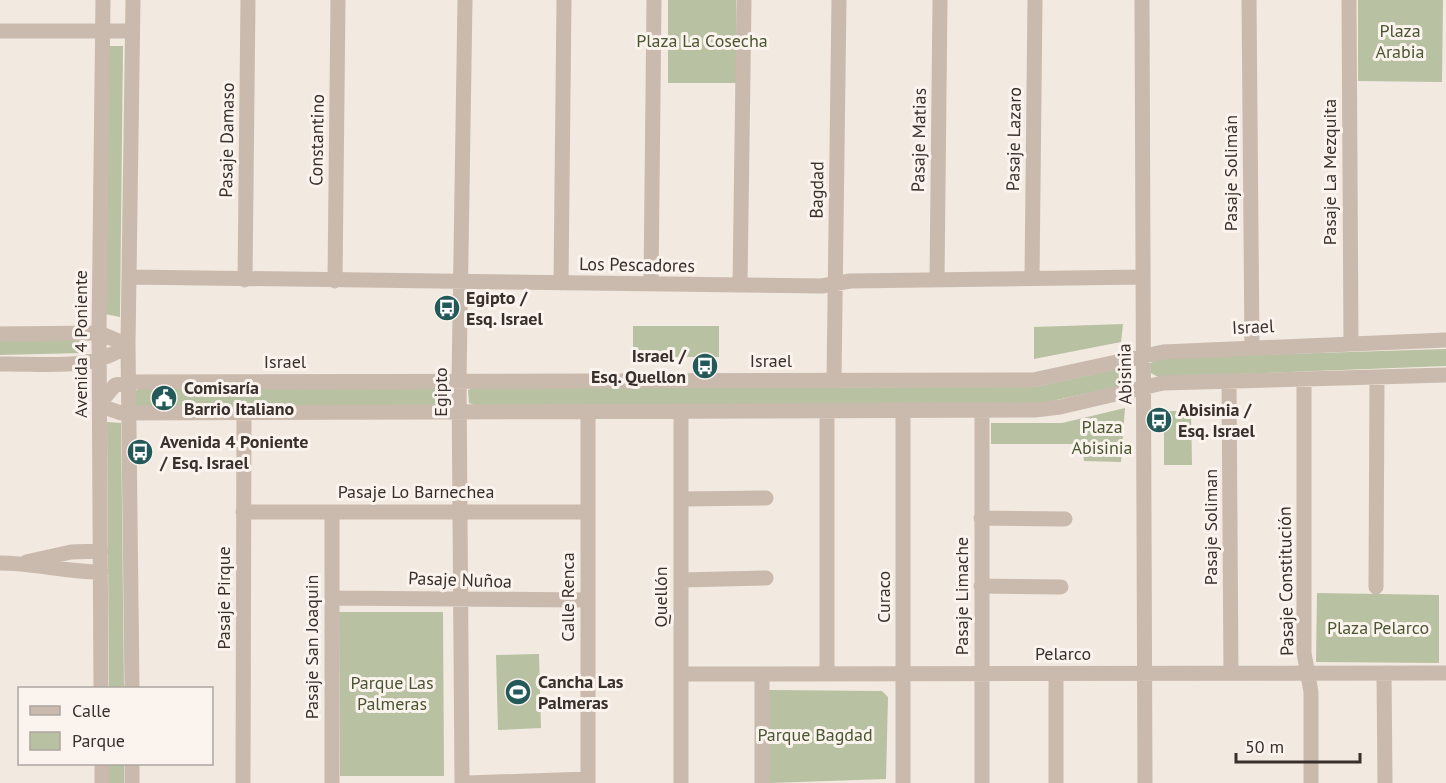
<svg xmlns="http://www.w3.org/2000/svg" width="1446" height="783" viewBox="0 0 1446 783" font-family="'PT Sans',sans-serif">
	<rect width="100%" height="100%" fill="#f2e9e1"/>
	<path fill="#b8c1a1" d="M668,0H736L737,83H668Z
		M1358,0H1443L1442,82L1358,81Z
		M109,46H123L120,317L105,314Z
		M1123,324L1121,342L1034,359V327Z
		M633,326H719V357H633Z
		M0,340H82L83,353L0,355Z
		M1446,349V366L1158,377L1151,373V363L1157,358Z
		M1122,368L1127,376L1126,385L1037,404L474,405L469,403L468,390L473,388L1035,387Z
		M444,387L449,396L445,406L137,407L133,403L134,392L138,389Z
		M1125,408L1121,462L1084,461L1082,444H991V423H1062Z
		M1164,411H1191L1192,465H1164Z
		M107,422L121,423L124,688H109Z
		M1317,593L1439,595V663L1316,662Z
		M339,612H443L444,776H340Z
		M539,654L541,728L498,730L496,655Z
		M769,690L882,691L888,697L886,779L769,783Z
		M109,764H124V783H109Z"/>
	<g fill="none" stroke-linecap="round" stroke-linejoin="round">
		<path stroke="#cab9ad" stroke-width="15" d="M1142,0L1145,783
			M1249,0L1252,347
			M1349,0L1351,343
			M0,31H132
			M129,277L822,286L850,281L1143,277
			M1032,278L1035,0
			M937,279L940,0
			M245,280L248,0
			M335,281L338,0
			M561,283L564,0
			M651,284L654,0
			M740,285L744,0
			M0,334L99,333L128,345
			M0,364C43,363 92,372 128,345
			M1304,379V653L1311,692V783
			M834,380L839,0
			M1229,381L1231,673
			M101,402L115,385L129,382L1033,380L1163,352L1446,340
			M101,406L121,413L1035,410L1060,407L1163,383L1446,375
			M903,410V783
			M982,410V783
			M681,411V783
			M681,499L766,498
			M243,512H588
			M332,512V783
			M981,518L1065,519
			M26,562L71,552L101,551
			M0,563C34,563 66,572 101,572
			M681,580L766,578
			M981,586L1061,587
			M1376,587L1377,377
			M332,598L588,600
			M1384,673L1385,783
			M681,674L1446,673
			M762,674V783
			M827,674V410
			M101,688L99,333L103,0
			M132,688L128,345L133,0
			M102,764V783
			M132,764V783
			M243,783L244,412
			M462,783L459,381L465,0
			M467,783L588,779
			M588,783V411
			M1056,783V674"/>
	</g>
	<defs>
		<symbol id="bus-disc" viewBox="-11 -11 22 22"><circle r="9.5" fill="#235959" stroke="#faf3ee"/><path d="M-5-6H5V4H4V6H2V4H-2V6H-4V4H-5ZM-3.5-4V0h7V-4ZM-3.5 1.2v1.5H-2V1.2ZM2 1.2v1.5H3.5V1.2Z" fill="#fff"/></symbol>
		<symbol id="civic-disc" viewBox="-11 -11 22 22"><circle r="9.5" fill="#235959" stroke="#faf3ee"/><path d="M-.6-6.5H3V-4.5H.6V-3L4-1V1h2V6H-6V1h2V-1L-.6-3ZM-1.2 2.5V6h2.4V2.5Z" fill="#fff"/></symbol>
		<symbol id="stadium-disc" viewBox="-11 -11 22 22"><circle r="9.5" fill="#235959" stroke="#faf3ee"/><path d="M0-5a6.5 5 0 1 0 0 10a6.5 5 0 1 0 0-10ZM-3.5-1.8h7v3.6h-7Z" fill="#fff"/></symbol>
	</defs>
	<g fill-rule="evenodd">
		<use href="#bus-disc" x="432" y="293" width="30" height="30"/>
		<use href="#bus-disc" x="690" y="351" width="30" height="30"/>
		<use href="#civic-disc" x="149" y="383" width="30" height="30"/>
		<use href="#bus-disc" x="1144" y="405" width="30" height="30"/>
		<use href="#bus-disc" x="125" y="437" width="30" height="30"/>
		<use href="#stadium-disc" x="503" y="677" width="30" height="30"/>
	</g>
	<g text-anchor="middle" stroke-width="6" stroke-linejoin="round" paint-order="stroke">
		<g font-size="18" fill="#4b5630" stroke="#faf3ee">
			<text x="1400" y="37">Plaza<tspan x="1400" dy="21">Arabia</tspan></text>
			<text x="702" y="47">Plaza La Cosecha</text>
			<text x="1102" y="433">Plaza<tspan x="1102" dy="21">Abisinia</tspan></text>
			<text x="1378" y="634">Plaza Pelarco</text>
			<text x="392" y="689">Parque Las<tspan x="392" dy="21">Palmeras</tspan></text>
			<text x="815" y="741">Parque Bagdad</text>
		</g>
		<g font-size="18" fill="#392f2b" stroke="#faf3ee">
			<text transform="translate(1014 139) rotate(-89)" y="6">Pasaje Lazaro</text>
			<text transform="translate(227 140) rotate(-89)" y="6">Pasaje Damaso</text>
			<text transform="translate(317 140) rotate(-89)" y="6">Constantino</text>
			<text transform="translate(919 140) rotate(-89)" y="6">Pasaje Matias</text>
			<text transform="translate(1330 172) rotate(-90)" y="6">Pasaje La Mezquita</text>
			<text transform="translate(1231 173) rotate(-90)" y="6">Pasaje Solimán</text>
			<text transform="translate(817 190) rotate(-89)" y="6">Bagdad</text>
			<text transform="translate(637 265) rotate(1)" y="6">Los Pescadores</text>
			<text transform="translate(1253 327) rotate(-3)" y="6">Israel</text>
			<text transform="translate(81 344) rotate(-90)" y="6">Avenida 4 Poniente</text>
			<text x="771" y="367">Israel</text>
			<text x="285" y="368">Israel</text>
			<text transform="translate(1125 374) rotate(-91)" y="6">Abisinia</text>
			<text transform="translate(441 392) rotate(-90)" y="6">Egipto</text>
			<text x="416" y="498">Pasaje Lo Barnechea</text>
			<text transform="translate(1211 527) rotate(-90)" y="6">Pasaje Soliman</text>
			<text transform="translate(460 580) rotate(2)" y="6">Pasaje Nuñoa</text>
			<text transform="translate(1286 581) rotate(-91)" y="6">Pasaje Constitución</text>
			<text transform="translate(962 596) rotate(-90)" y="6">Pasaje Limache</text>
			<text transform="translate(568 597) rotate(-90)" y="6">Calle Renca</text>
			<text transform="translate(661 597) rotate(-90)" y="6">Quellón</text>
			<text transform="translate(884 597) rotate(-90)" y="6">Curaco</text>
			<text transform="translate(224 598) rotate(-90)" y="6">Pasaje Pirque</text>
			<text transform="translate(312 647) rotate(-90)" y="6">Pasaje San Joaquin</text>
			<text x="1063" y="660">Pelarco</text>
		</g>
		<g font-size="18" font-weight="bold" fill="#392f2b" stroke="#faf3ee" text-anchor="start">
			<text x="466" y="304">Egipto /<tspan x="466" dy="21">Esq. Israel</tspan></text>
			<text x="686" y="362" text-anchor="end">Israel /<tspan x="686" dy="21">Esq. Quellon</tspan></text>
			<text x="184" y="394">Comisaría<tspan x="184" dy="21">Barrio Italiano</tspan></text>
			<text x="1178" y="416">Abisinia /<tspan x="1178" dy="21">Esq. Israel</tspan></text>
			<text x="160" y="448">Avenida 4 Poniente<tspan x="160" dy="21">/ Esq. Israel</tspan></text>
			<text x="538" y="688">Cancha Las<tspan x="538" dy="21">Palmeras</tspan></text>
		</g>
	</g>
	<rect x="18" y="687" width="195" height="78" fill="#faf3ee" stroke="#ada5a0" stroke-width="1.5"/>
	<rect x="30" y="706" width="30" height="9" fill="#cab9ad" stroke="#ada5a0" stroke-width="1.5"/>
	<text x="72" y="717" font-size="18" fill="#392f2b">Calle</text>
	<rect x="30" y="732" width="30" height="18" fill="#b8c1a1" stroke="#ada5a0" stroke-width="1.5"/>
	<text x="72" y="747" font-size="18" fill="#392f2b">Parque</text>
	<path d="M1236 753v9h124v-9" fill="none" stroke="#392f2b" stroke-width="3"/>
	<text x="1245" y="753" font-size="18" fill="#392f2b" stroke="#faf3ee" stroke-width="4.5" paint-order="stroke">50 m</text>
</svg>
